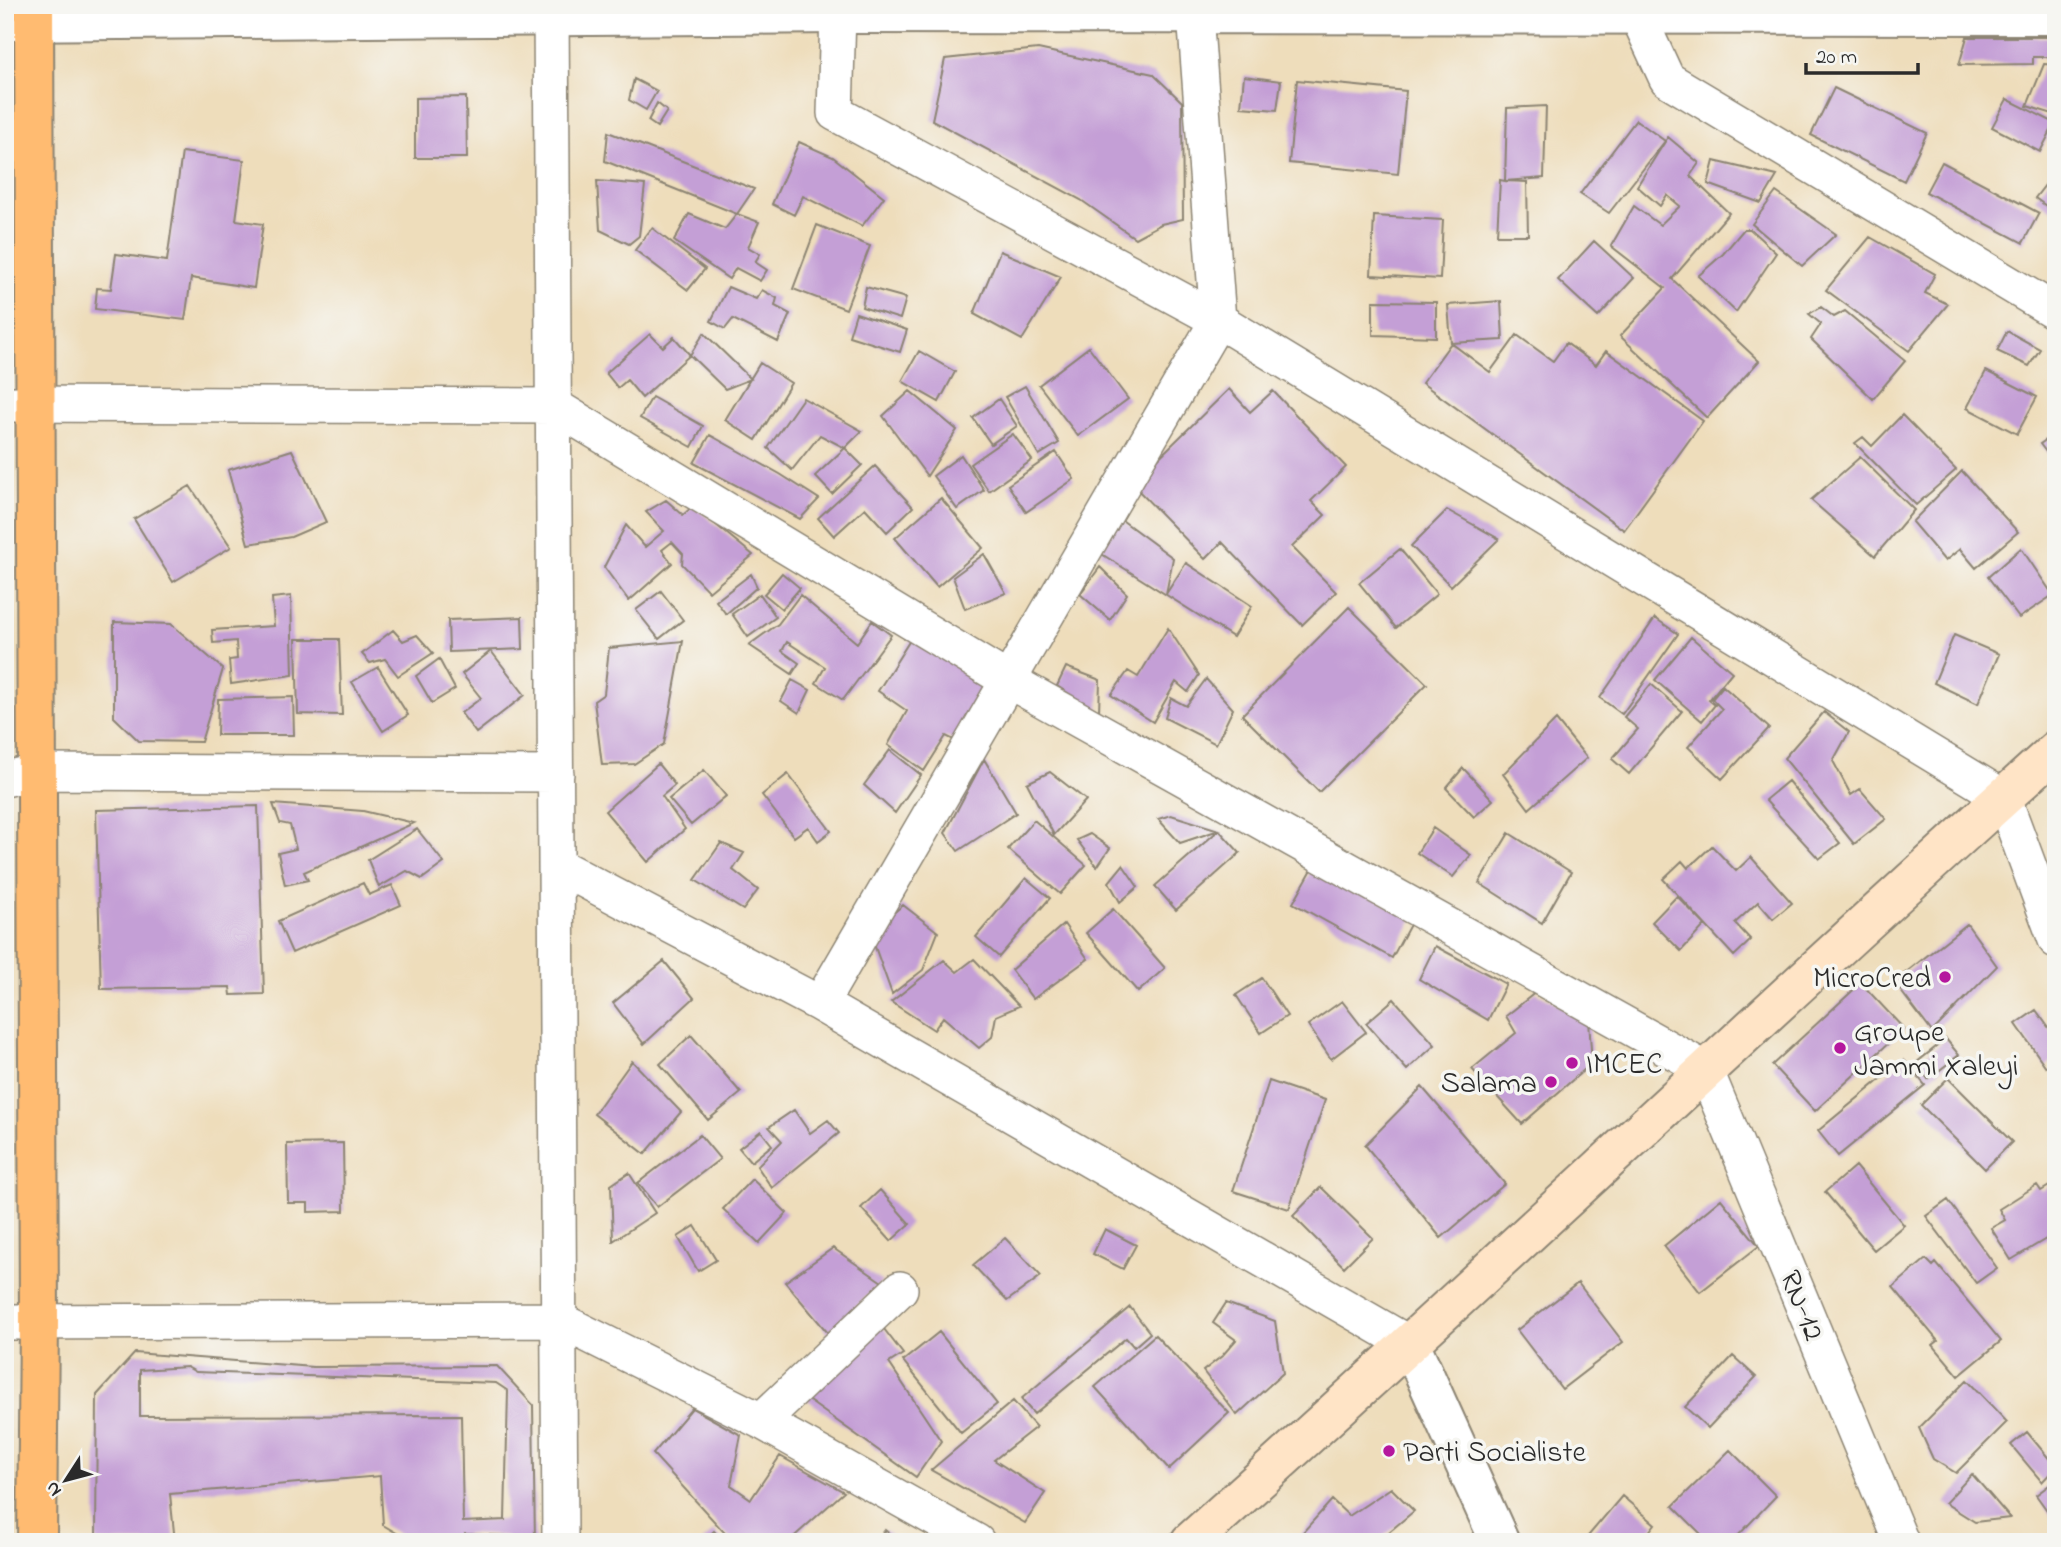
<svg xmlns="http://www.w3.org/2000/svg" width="2061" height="1547" viewBox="0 0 2061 1547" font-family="'Indie Flower',sans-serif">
	<rect width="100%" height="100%" fill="#f6f6f2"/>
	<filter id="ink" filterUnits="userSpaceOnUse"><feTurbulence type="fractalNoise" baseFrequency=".0143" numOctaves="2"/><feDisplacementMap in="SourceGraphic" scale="14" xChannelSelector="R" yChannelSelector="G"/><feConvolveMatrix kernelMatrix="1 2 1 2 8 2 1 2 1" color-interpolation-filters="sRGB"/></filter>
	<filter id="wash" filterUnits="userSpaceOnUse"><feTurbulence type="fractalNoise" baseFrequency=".00686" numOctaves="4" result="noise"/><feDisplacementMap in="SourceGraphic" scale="28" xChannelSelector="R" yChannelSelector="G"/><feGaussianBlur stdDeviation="1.57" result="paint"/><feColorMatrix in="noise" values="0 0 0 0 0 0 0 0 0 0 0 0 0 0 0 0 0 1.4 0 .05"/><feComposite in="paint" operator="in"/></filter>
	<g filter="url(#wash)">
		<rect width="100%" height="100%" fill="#edb"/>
		<g id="blocks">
			<path fill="#c49fd6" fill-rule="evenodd" d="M1967,37H2056V57H2033V64L1959,65Z
				M1038,49L1153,74L1182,102L1183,219L1161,224L1135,238L1081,200L932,120L945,59Z
				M2044,64L2056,65V115L2027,106Z
				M1244,76L1281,81L1277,110L1241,107Z
				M634,79L657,91L646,110L629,100Z
				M1297,80L1406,91L1398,174L1289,163Z
				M1834,88L1927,133L1904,181L1811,135Z
				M466,97L467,158H415V98Z
				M2007,99L2055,123L2040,152L1992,127Z
				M657,103L667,111L657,127L648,121Z
				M1546,106L1544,178L1505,181L1527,182L1528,235H1497L1500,180L1505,181L1507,108Z
				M1636,120L1665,141L1609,213L1580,194Z
				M608,132L754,189L737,214L605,161Z
				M1668,137L1699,163L1690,176L1729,213L1672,279L1759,361L1707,418L1620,336L1665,288L1611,246L1634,206L1660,225L1680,206L1667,195L1660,206L1637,186Z
				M799,142L833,157L884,197L862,226L803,196L794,215L772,204Z
				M182,152L244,160L236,220L263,224L254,288L191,278L185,320L95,309L97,288L111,289L116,254L167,261Z
				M1714,161L1777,176L1761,203L1708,184Z
				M1942,162L2039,213L2023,243L1926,192Z
				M2056,171V213L2035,198Z
				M597,181L645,185L639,236L629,244L600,230Z
				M1776,192L1836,234L1802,266L1752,224Z
				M689,214L725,229L737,214L759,222L748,247L760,254L755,262L767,270L760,281L736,268L729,279L674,241Z
				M1374,216L1443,220L1440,279L1371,275Z
				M817,225L870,246L846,309L793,289Z
				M652,228L705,269L688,290L635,250Z
				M1744,229H1750L1776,253L1736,312L1698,276L1723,254Z
				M1870,237L1935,274L1925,293L1948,304L1909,351L1826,290Z
				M1594,241L1634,278L1598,317L1558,280Z
				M1000,251L1061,277L1022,340L974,314Z
				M728,287L756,299L762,290L777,298L775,306L790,314L778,342L733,319L725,329L711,321Z
				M866,287L906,298L900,319L862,307Z
				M1373,301L1436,302V337L1373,335Z
				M1501,301L1503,340L1451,343L1448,305Z
				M1821,307L1834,317L1845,311L1905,361L1873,399L1811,339L1821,324L1809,314Z
				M856,313L907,330L900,352L849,336Z
				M2007,331L2040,349L2029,366L1997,351Z
				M704,333L751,379L725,389L690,355Z
				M650,334L663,347L674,337L690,355L642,398L627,380L618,388L606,373Z
				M1517,335L1553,361L1566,343L1596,365L1606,351L1703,421L1624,530L1422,383L1451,343L1490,372Z
				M1089,347L1128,399L1078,436L1039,385Z
				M919,351L955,372L939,402L902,381Z
				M760,363L791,383L756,440L725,420Z
				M1986,371L2037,397L2017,434L1967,408Z
				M1025,386L1059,443L1039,455L1005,397Z
				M1229,389L1250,412L1273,391L1346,467L1311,501L1325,515L1292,547L1336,592L1302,625L1222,542L1205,559L1132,484Z
				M910,391L957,430L927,476L883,416Z
				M652,397L703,426L692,447L640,418Z
				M803,398L862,431L845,448L820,435L792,470L768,448Z
				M999,399L1017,426L991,444L973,418Z
				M1902,415L1956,470L1916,505L1855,443L1863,437L1872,446Z
				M2056,433V465L2040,444Z
				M1013,434L1032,460L989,491L970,464Z
				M710,435L780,474L819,499L800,519L694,463Z
				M845,448L862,465L832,494L815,476Z
				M292,450L326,522L291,537L248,544L228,470Z
				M1056,452L1074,479L1026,512L1008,485Z
				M961,455L984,490L957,509L933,476Z
				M1860,457L1914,510L1875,556L1811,500Z
				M875,466L913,507L887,532L865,508L834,536L818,518Z
				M1962,471L2018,532L1976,568L1960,549L1945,561L1912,522Z
				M190,486L231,547L173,582L134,519Z
				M941,498L983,548L937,587L895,538Z
				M666,500L683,515L693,506L753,555L709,592L682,564L683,554L672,542L662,550L672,563L629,601L604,567L626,525L645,547L664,531L646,512Z
				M1447,510L1499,539L1451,586L1411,546Z
				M1119,518L1173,558L1166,594L1186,563L1252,606L1233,637L1100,553Z
				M2021,548L2053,595L2019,618L1988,577Z
				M1400,549L1437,594L1396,628L1359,583Z
				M984,554L1006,593L965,609L953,577Z
				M1100,567L1127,594L1110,620L1080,594Z
				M782,573L800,588L782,609L764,594Z
				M751,574L757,587L726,614L716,601Z
				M661,591L683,620L659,639L636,610Z
				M760,594L776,617L748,637L732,614Z
				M800,595L857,643L872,621L891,635L843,700L816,683L825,667L787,642L782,651L799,663L792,674L749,645L778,624Z
				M291,596L293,675L231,684L229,660L237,659L236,641L213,643L212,630L274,626L272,598Z
				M1349,607L1427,684L1319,792L1242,715Z
				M522,617L523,649L449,652L448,620Z
				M1655,618L1678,634L1622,714L1600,698Z
				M114,622L171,624L223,669L201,742L139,741L114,717Z
				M1168,628L1199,675L1188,692L1176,682L1153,722L1111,695L1128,671L1138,677Z
				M393,630L403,641L417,635L433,653L398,676L385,659L370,663L362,654Z
				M1954,635L1999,654L1978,704L1934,683Z
				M912,637L995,690L960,743L946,736L924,771L888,745L907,711L878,691Z
				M1691,637L1732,672L1709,700L1715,705L1702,721L1655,680Z
				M296,639H339L342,715L298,714Z
				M683,641L664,744L634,764L602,765L594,701L604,694L609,648Z
				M491,651L525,695L476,733L461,713L481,698L462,674Z
				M439,659L455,689L432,703L416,676Z
				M378,667L408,715L383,731L352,682Z
				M1066,667L1100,680L1099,713L1057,686Z
				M1206,679L1233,709L1216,744L1165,718L1171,698L1186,706Z
				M792,680L810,690L799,713L781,701Z
				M1651,684L1682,711L1629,774L1612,759L1638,729L1624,717Z
				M1723,686L1769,728L1722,779L1688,747L1722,709L1712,699Z
				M293,697L294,735H217L218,699Z
				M1824,712L1849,732L1833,761L1851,795L1860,789L1886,819L1854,844L1784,758Z
				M1556,720L1587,758L1529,809L1503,774Z
				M890,750L921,775L895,813L864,785Z
				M984,759L1016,813L958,851L945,833Z
				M658,764L675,785L662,796L685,829L648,862L605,811Z
				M1463,768L1493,800L1474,817L1446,788Z
				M704,770L726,796L691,825L669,799Z
				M1050,772L1086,800L1054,835L1027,783Z
				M788,774L831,831L818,841L808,827L794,837L762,795Z
				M1788,781L1840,843L1819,859L1765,800Z
				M273,804L363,811L414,823L304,872L308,880L285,885L278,853L296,849L290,825L280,823Z
				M258,806L264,994L231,995L230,987L101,989L96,810Z
				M1171,815L1219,830L1180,843L1158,819Z
				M1034,820L1086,865L1060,894L1008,849Z
				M1433,828L1471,855L1453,877L1417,853Z
				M417,829L444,863L422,879L407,871L379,887L368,860Z
				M1219,830L1240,853L1176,910L1155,886Z
				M1509,833L1571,872L1542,923L1479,883Z
				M1090,834L1110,848L1097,867L1077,840Z
				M721,843L744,853L733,870L758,890L743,910L695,880Z
				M1712,846L1736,871L1751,857L1792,903L1773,919L1758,902L1735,923L1751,940L1734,956L1663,879L1682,861L1688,868Z
				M1315,864L1413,919L1392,958L1293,903Z
				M1123,865L1138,887L1120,902L1109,882Z
				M1026,878L1050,898L999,957L976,937Z
				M363,883L369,895L392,885L401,905L292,953L278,921Z
				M1677,896L1705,925L1681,951L1652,922Z
				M903,905L938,932L923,970L892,994L870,933Z
				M1113,909L1165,968L1138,992L1086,933Z
				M1064,924L1088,959L1033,999L1011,970Z
				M1967,924L1997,966L1932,1032L1894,982Z
				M1435,946L1506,984L1488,1020L1419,979Z
				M974,959L1019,1006L996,1016L992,1037L979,1048L943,1017L934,1030L891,1002L944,960L957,972Z
				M664,961L694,998L644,1044L613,1003Z
				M1262,978L1287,1016L1261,1033L1236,995Z
				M1861,983L1904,1029L1815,1111L1772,1065Z
				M1536,992L1589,1021L1592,1063L1522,1124L1472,1069L1516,1033L1506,1016Z
				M1394,999L1435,1045L1407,1070L1366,1023Z
				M1342,1001L1366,1032L1331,1059L1308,1025Z
				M2036,1010L2056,1038V1058L2046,1067L2016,1024Z
				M691,1035L741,1093L708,1120L660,1064Z
				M1946,1039L1959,1055L1928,1079L1916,1063Z
				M1904,1060L1925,1085L1838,1156L1818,1131Z
				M632,1061L681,1112L645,1154L594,1114Z
				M1948,1078L2012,1142L1985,1169L1921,1105Z
				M1269,1081L1325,1100L1289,1209L1233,1191Z
				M1422,1087L1505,1184L1441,1238L1365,1145Z
				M794,1110L810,1133L828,1120L839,1133L772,1188L757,1166L782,1141L769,1127Z
				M761,1131L772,1145L751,1162L739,1148Z
				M700,1135L720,1159L657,1207L638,1183Z
				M343,1143L344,1211L308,1212V1203H288L287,1144Z
				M1855,1166L1904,1225L1874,1250L1825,1192Z
				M629,1173L655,1213L613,1241L611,1185Z
				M752,1179L787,1213L759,1243L723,1209Z
				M2056,1182V1233L2011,1260L1991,1228L2005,1220L1999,1209L2037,1185L2041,1191Z
				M1321,1187L1373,1238L1344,1267L1293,1216Z
				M880,1190L910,1224L891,1241L861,1208Z
				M1721,1199L1759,1246L1700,1292L1664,1246Z
				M1948,1200L1997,1268L1976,1283L1926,1216Z
				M695,1226L716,1260L698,1271L678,1237Z
				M1105,1229L1136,1245L1123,1269L1093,1254Z
				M1005,1238L1041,1276L1007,1301L973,1265Z
				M833,1248L882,1282L828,1333L785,1282Z
				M1926,1259L1933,1266L1936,1263L2001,1341L1959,1376L1933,1345L1938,1341L1893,1287Z
				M1578,1283L1623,1342L1562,1389L1517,1330Z
				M1226,1303L1275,1321L1283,1373L1237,1415L1203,1371L1222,1356L1236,1340L1213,1323Z
				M1130,1307L1150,1333L1134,1347L1126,1338L1034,1414L1021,1399Z
				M881,1325L903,1354L889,1363L941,1441L916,1477L802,1396Z
				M939,1332L997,1404L961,1433L903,1361Z
				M1155,1335L1229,1413L1169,1469L1095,1387Z
				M135,1353L313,1367L497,1366L533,1405L535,1542H507V1536L465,1534V1542H412L383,1525L380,1476L170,1494L175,1542H96L97,1395ZM187,1367L196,1372L496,1383L508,1391L505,1520L463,1522L461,1415L140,1416V1370Z
				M1733,1356L1756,1377L1708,1428L1685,1407Z
				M1967,1380L2007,1422L1956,1473L1933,1459L1919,1428Z
				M1013,1401L1036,1427L994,1460L1045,1493L1025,1523L931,1470Z
				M692,1408L741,1435L731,1485L751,1499L780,1456L844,1492L788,1542H733L653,1454Z
				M2027,1432L2056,1467L2042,1482L2011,1445Z
				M1730,1450L1776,1496L1732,1542H1709L1673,1506Z
				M1972,1474L2010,1518L1975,1522L1945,1503Z
				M2056,1480V1523L2036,1495Z
				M1391,1488L1414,1511L1377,1542H1294L1332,1500L1349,1516Z
				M1622,1496L1655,1524L1641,1542H1583Z
				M885,1530L900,1542H876Z
				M714,1531L724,1542H702Z"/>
		</g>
	</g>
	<g filter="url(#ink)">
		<use href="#blocks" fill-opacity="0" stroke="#8c8473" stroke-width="2"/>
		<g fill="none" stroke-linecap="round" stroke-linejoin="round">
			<defs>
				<path id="minor" d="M551,5L560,1542
					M843,5L838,14L835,113L1218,320L2003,797L2056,940
					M1642,5L1637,14L1667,79L2056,312
					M5,404L554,406L1006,679L1705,1069L1901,1542
					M5,779L35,772L556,774
					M556,865L820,1004L1411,1345
					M820,1004L1218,320L1195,14
					M5,1322L559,1320L761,1421L977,1542
					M761,1421L900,1289"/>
				<path id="tertiary" d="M5,21L838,14L2056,15
					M1411,1345L1500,1542"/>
				<path id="secondary" d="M1190,1542C1482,1282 1765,1011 2056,750"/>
				<path id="primary" d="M34,5L39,1322L37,1542"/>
			</defs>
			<use href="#minor" stroke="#8c8473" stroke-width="38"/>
			<use href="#tertiary" stroke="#8c8473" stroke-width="42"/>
			<use href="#secondary" stroke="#8c8473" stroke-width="42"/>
			<use href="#primary" stroke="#8c8473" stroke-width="42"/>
			<use href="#minor" stroke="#fff" stroke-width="35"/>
			<use href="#tertiary" stroke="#fff" stroke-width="38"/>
			<use href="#secondary" stroke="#ffe4c6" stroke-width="38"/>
			<use href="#primary" stroke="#ffbb71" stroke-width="38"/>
		</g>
	</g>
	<g fill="#b5179e" stroke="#f6f6f2" stroke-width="2.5">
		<circle cx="1945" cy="977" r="7"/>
		<circle cx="1840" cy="1048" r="7"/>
		<circle cx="1572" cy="1063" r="7"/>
		<circle cx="1551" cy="1082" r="7"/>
		<circle cx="1389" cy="1451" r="7"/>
	</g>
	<g text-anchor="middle" stroke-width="7" stroke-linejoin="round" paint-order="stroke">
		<g font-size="30" fill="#2b2b2b" stroke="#f6f6f2" text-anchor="start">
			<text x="1931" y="987" text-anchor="end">MicroCred</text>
			<text x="1854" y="1041">Groupe<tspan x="1854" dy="34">Jammi Xaleyi</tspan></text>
			<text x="1586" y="1073">IMCEC</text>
			<text x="1537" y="1092" text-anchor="end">Salama</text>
			<text x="1403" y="1461">Parti Socialiste</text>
		</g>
		<g font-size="30" fill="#2b2b2b" stroke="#f6f6f2">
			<text transform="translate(1803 1305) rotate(68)" y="10">RN-12</text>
		</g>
	</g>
	<rect width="2061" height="1547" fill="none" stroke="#f6f6f2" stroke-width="28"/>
	<g transform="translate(66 1480) rotate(234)" stroke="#f6f6f2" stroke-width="5" paint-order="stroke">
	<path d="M0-5L12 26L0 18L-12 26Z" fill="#2b2b2b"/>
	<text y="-10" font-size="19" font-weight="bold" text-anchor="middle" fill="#2b2b2b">N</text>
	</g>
	<path d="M1806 63v10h112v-10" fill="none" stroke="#2b2b2b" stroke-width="3.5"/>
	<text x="1816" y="63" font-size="21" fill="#2b2b2b" stroke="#f6f6f2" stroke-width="5" paint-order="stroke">20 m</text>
</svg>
